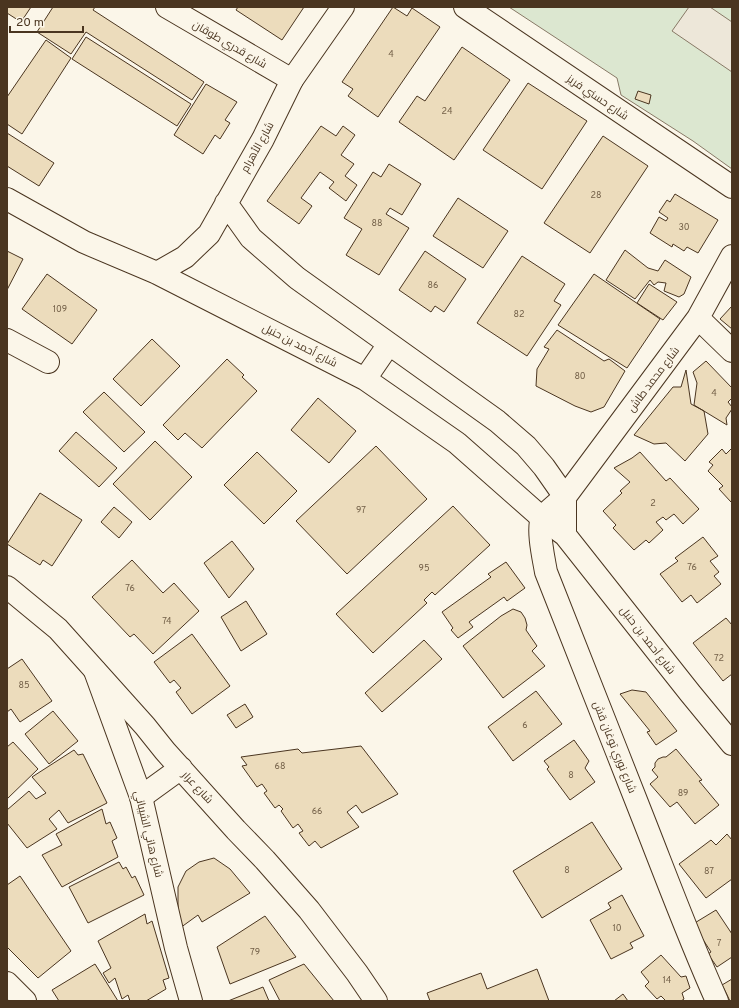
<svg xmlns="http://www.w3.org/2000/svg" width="739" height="1008" viewBox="0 0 739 1008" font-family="Overpass,Cairo,sans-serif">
	<rect width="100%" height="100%" fill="#fbf6e9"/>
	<path fill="#dce7d0" stroke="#887966" d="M509,7H732V169L693,141L621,95L617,78Z"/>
	<path fill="#ede7d9" stroke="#887966" d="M689,7H710L732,22V72L672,31Z"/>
	<path fill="#ecdcbc" stroke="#4a3520" d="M7,7H31L21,22L7,13Z
		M53,7H95L93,10L204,82L192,100L86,32L71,54L37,32Z
		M238,7H304L282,40L236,10Z
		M393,7L407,16L412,8L440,27L378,117L348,96L353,89L342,82Z
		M86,37L191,104L177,126L72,59Z
		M46,40L71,58L22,134L7,124V97Z
		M462,47L510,80L454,160L399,122L417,96L425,101Z
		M528,83L587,121L542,189L483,150Z
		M206,84L237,102L225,120L230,123L220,139L215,135L203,154L174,135Z
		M638,91L651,95L649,104L635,99Z
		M321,126L336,136L343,126L355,135L341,155L354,164L345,176L357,185L346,201L329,188L334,182L320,172L301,198L312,206L299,224L267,201Z
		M7,133L54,163L39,186L7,166Z
		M603,136L648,166L590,253L544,223Z
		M389,164L421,184L402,215L390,208L386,214L409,228L379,275L346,255L362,229L344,218L373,172L381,177Z
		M675,194L718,220L698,253L687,247L684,251L673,244L672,247L650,233L659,217L666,221L668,218L659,212L667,200L670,202Z
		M458,198L508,231L483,268L433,236Z
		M625,250L648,268L658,271L665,260L691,277L684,294L679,297L664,291L666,283L658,282L654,285L650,280L635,299L606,280Z
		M7,251L23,259L7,290Z
		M425,251L466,279L444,312L435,306L431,312L399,290Z
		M522,256L565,284L554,301L561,305L527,356L477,323Z
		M47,274L97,310L72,344L22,309Z
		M594,274L660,319L627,368L558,325Z
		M649,284L677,302L663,320L637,303Z
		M732,306V329L720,319Z
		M557,330L604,361L609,359L625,371L604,407L591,412L575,406L536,386L537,369L549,349L544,347Z
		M152,339L180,366L141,406L113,379Z
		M227,359L244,375L242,377L257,391L202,448L185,433L178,440L163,425Z
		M706,361L732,388V398L728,402L732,407V409L726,418L727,425L694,405L697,383L693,372Z
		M686,370L691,404L704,411L708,434L685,461L666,443L654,444L634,435L673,387H681Z
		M104,392L145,432L124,452L83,412Z
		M318,398L356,431L329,463L291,430Z
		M76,432L117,468L99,487L59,451Z
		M155,441L192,477L150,520L113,484Z
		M376,446L427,499L347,574L296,521Z
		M732,448V501L731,502L719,489L723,486L708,471L713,465L709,462L722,449L726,454Z
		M257,452L297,491L264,524L224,485Z
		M640,452L666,481L670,478L699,509L683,524L674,514L666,520L663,517L656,522L663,530L649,543L646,540L634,550L613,528L616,525L603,511L622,493L620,491L630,482L614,468L632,458Z
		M40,493L82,520L52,566L43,560L40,565L7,544Z
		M453,506L490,545L435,595L432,592L424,600L427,603L373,653L336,614Z
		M114,507L132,522L119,538L101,522Z
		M703,537L718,556L710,561L719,572L714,576L721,584L697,603L691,595L682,602L660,574L678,561L675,558Z
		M232,541L254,569L229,598L204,563Z
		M132,560L163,593L174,583L199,611L153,654L134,634L130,637L92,597Z
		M506,562L525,588L507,601L504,597L469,622L473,627L458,638L451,630L453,628L442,612L491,577L488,574Z
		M246,601L267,634L241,651L221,617Z
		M513,609L521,612L525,618L527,625L526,630L537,646L532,651L545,666L503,698L463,646L501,616Z
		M726,618L732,625V674L723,681L693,643Z
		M192,634L230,686L192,714L176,692L181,688L174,680L170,683L154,662Z
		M424,640L442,659L382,712L365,693Z
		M22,659L52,701L20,722L11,709L7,712V669Z
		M632,690L646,692L677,731L656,745L647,732L650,731L620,694Z
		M536,691L562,724L513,761L488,727Z
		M245,704L253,717L236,728L227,715Z
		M53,711L78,741L49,764L25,734Z
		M574,740L589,761L585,768L595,782L570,800L547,769L549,767L544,761Z
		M13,742L38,769L7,799V747Z
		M361,746L398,794L362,813L356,805L347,812L359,827L321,848L315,841L309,846L299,833L303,831L298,824L293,828L281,811L283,809L279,805L275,808L264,793L267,791L262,784L257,787L242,766L247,765L241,757L298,749L302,753Z
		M676,749L702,780L699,781L719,805L695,824L677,802L670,807L650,784L658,777L652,770L655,767V763L658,759L663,757H666Z
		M74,750L78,755L83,754L107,803L68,823L59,810L49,819L57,829L27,848L7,823V810L29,791L36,799L46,793L32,777Z
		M102,809L106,824L110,822L117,838L112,841L118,857L62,887L42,855L62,845L56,834Z
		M592,822L622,869L542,918L513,871Z
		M727,834L732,840V879L706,898L679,864L711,840L716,845Z
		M214,858L230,869L250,893L202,922L198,915L180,928L178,905V887L186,871L199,862Z
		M119,862L123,869L126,867L132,878L135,876L144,895L88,923L69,887Z
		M20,876L71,951L38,978L7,947V885Z
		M622,895L644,936L630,943L633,948L611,959L590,920L611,908L608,903Z
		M716,910L732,934V957L717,967L708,954L711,952L693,924Z
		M145,914L147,924L152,921L169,978L163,980L166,989L146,1001H130L128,995L122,999L115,978L109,983L103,973L111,968L98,941Z
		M265,916L296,957L230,984L217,947Z
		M661,955L681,977L686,976L690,988L682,993L684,999L681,1001H666L661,996L657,999L645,986L649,982L641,972Z
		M95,964L118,1001H59L52,990Z
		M304,964L334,1001H280L269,980Z
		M537,969L549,1001H430L427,993L481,973L487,989Z
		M732,979V1001H730L722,985Z
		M263,987L269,1001H228Z
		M623,994L628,1001H614Z"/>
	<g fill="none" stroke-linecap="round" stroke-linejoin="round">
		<defs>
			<path id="minor" d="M465,7L732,187
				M292,80L343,7
				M698,318L732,351
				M7,340L48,362
				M7,983L25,1001
				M717,1001C690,941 667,879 643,818C611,736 578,655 546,572C544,560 537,530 542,518C544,514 560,501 565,497L698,318L732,256"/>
			<path id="tertiary" d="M7,199L84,242L157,273L365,379L457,443L542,518L565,535L690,693L732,744
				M226,203L251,238L297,278L497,421L526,446L544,467L565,497V535
				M157,273L185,257L209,234L263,139L292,80L167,7
				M365,379L389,344
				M95,671L141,797L176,948L191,1001"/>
			<path id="secondary" d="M7,587L58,629L145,726L165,751L236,830L265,860L309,910L357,973L376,1001
				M141,797L181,768"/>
		</defs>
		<use href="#minor" stroke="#4a3520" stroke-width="24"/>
		<use href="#tertiary" stroke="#4a3520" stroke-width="24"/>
		<use href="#secondary" stroke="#4a3520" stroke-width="24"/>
		<use href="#minor" stroke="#fbf6e9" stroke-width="22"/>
		<use href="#tertiary" stroke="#fbf6e9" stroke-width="22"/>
		<use href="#secondary" stroke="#fbf6e9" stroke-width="22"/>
	</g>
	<g text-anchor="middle" stroke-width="3" stroke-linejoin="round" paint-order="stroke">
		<g font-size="9" fill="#725f47">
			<text x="391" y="57">4</text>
			<text x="447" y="114">24</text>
			<text x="596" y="198">28</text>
			<text x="377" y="226">88</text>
			<text x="684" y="230">30</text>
			<text x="433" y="288">86</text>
			<text x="60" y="312">109</text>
			<text x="519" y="317">82</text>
			<text x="580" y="379">80</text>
			<text x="714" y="396">4</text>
			<text x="653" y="506">2</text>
			<text x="361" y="513">97</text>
			<text x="692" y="570">76</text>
			<text x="424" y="571">95</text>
			<text x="130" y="591">76</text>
			<text x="167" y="624">74</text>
			<text x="719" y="661">72</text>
			<text x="24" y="688">85</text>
			<text x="525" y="728">6</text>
			<text x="280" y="769">68</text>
			<text x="571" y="778">8</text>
			<text x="683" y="796">89</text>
			<text x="317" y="814">66</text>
			<text x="567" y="873">8</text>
			<text x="709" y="874">87</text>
			<text x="617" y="931">10</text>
			<text x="719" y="946">7</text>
			<text x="255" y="955">79</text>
			<text x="667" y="983">14</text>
		</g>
		<g font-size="11" fill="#4a3520" stroke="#fbf6e9">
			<text transform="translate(230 44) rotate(30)" y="4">شارع قدري طوقان</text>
			<text transform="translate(598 97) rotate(34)" y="4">شارع حسني فريز</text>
			<text transform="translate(257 147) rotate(-61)" y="4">شارع الأهرام</text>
			<text transform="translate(300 345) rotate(27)" y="4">شارع أحمد بن حنبل</text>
			<text transform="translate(653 379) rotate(-53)" y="4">شارع محمد طاش</text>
			<text transform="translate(648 640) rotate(52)" y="4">شارع أحمد بن حنبل</text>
			<text transform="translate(615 747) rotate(68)" y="4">شارع نوري توغان قش</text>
			<text transform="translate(198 787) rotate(47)" y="4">شارع عرار</text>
			<text transform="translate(149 834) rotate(76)" y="4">شارع هاني الشيباني</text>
		</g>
	</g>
	<rect width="739" height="1008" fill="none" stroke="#4a3520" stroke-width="16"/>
	<path d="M10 26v6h73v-6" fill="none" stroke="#4a3520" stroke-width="2"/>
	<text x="16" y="26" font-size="12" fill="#4a3520" stroke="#fbf6e9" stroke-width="3" paint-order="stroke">20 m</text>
</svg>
